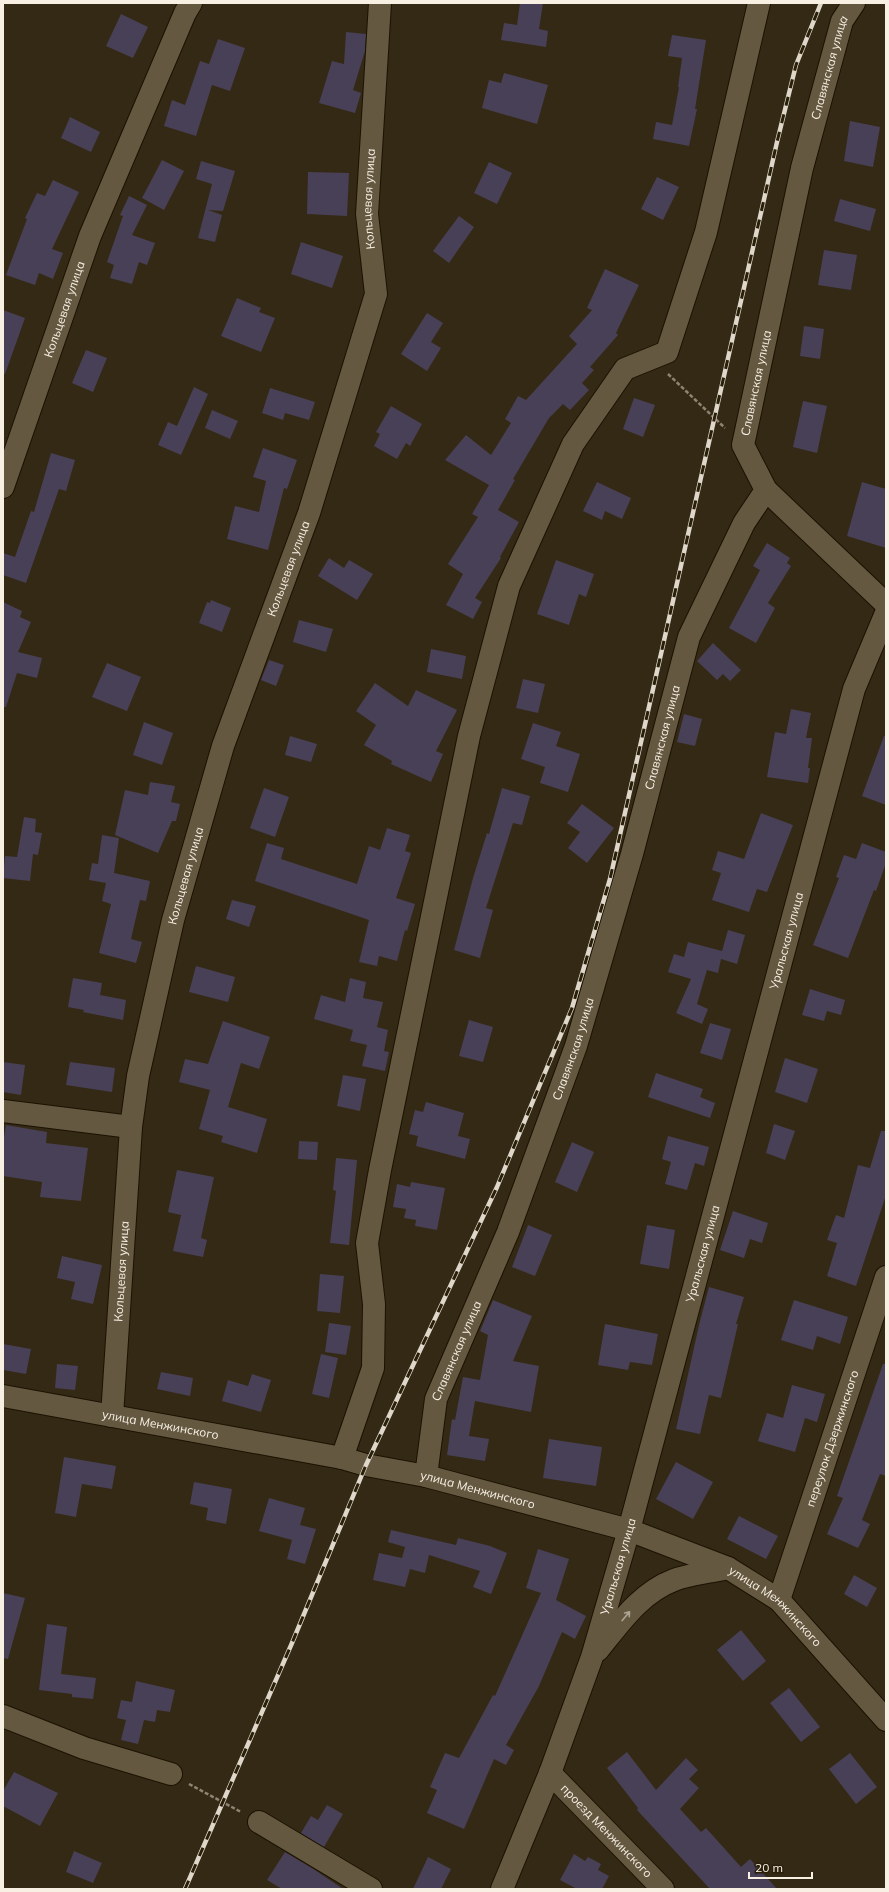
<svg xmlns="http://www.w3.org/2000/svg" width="889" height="1892" viewBox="0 0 889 1892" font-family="Mulish,sans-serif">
	<rect width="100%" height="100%" fill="#342914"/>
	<path fill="#484056" d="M520,3H543L539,29L548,31L546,47L501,40L504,23L517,25Z
		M121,14L148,27L133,58L106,46Z
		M346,32L366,34L365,51L353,90L361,93L355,113L319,103L332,61L344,64Z
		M672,35L706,40L695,109H697L689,146L653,139L656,122L672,125L679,87H678L682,58L668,56Z
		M218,39L245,48L230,91L212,85L196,136L164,126L172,100L185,105L200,61L209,64Z
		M504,73L548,85L537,124L482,108L489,80L501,83Z
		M70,117L100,132L91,152L61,138Z
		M850,121L880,127L873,167L844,161Z
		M162,160L184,171L164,210L142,198Z
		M201,161L235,171L223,211L208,210L222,215L215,242L198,238L212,184L196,179Z
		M489,162L512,173L497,204L474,193Z
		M308,172L349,173L347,216L307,214Z
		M657,177L679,187L663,220L641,209Z
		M53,180L79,192L52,249L63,253L53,279L39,273L35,285L6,275L27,219L25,218L37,193L45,196Z
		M129,196L147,205L132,235L155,243L147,265L139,262L132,284L110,278L114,265L107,262L123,216L120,215Z
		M840,199L876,209L870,231L834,221Z
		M459,216L474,227L449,263L433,251Z
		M301,242L343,256L332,288L291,274Z
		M824,250L857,255L851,290L818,285Z
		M605,269L639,285L616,333L618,335L590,367L594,370L582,383L589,390L570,410L563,404L549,418L513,479L515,480L498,510L519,522L500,557L501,558L475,598L482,602L473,619L446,605L463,574L448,564L478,517L472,514L489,485L445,460L466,435L491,455L511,423L505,419L518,396L526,400L577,344L569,336L592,310L587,308Z
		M237,298L261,308L259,312L275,318L261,352L221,336Z
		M3,310L25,318L5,374H3Z
		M427,313L443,323L431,342L441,348L427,371L401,354Z
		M804,326L824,329L820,359L800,356Z
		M86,350L107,358L93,392L72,383Z
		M194,387L208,394L181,455L158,445L168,422L177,426Z
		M270,388L315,402L309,420L285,413L283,420L262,413Z
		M634,398L655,405L643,437L623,429Z
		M803,401L827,406L817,453L793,447Z
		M391,406L422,424L410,446L406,443L397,459L374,446L380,434L376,432Z
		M212,410L238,421L230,439L205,428Z
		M263,448L297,460L287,489L284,488L268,550L227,539L235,506L259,512L266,481L253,477Z
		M51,453L75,460L66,491L59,489L26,583L3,575V553L15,557L31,511L34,512Z
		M597,482L631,498L622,519L605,511L602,520L583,511Z
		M862,482L886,489V548L847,536Z
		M767,543L790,558L787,563L791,566L768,603L775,608L756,643L729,628L760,570L753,566Z
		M329,558L344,568L349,560L373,574L357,600L318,576Z
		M556,560L594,574L586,597L579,594L569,625L537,614Z
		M211,600L231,608L222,632L199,623L207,602L210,603Z
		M3,602L22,611L20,617L31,622L18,652L42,658L37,678L17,673L6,707H3Z
		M299,620L333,629L326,652L293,642Z
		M713,643L741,670L730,681L723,674L717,680L697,661Z
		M431,649L466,656L462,679L427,672Z
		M269,660L284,665L276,686L261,680Z
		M107,663L141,677L127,711L92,697Z
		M523,679L545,684L538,713L516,708Z
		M375,683L408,706L416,690L457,710L436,751L443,754L431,782L391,764L392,761L364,745L376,725L356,711Z
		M791,709L811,713L806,738H812L808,768H810L808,783L767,777L775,732L786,734Z
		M684,714L702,719L695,746L677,742Z
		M144,722L173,733L162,765L133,755Z
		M533,723L561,732L556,746L580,754L568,792L540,783L545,767L521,759Z
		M290,736L317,744L311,762L285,755Z
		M884,736H886V805L862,796Z
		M150,782L175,786L171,802L180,804L176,821H172L158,853L115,835L125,790L148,795Z
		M264,788L289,797L275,837L250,828Z
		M502,788L530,796L522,825L513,823L486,908L493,910L480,958L454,950L473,878L487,833L489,834Z
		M582,804L614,828L587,863L568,848L580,832L567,823Z
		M761,813L793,825L767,892L757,889L749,912L712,900L721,873L712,870L718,851L744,859Z
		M24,817L36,819L35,832L42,833L38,855L33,854L30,881L3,878L5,856L17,857Z
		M387,828L410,835L405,851L411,853L396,898L415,904L407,931L405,930L397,961L379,956L377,966L359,962L369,920L255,881L267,843L284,848L281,859L357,884L369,846L380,850Z
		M102,835L119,838L114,873L150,881L146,901L140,900L131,939L142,942L136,963L99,953L111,904L102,901L106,883L89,880L92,863L98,864Z
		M862,843L886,852V863L876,891L874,890L848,958L813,945L839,878L836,877L844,855L856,859Z
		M232,900L256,906L249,927L226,919Z
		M728,930L745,935L737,964L721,959L718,973L707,970L697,1004L708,1009L702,1024L676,1013L691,979L668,972L674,954L684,957L688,942L722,951Z
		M196,966L235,977L228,1002L189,992Z
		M73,978L102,983L100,995L126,1000L123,1020L83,1012L84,1010L68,1007Z
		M350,978L366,982L363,998L383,1002L377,1027L388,1030L384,1051L389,1052L385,1071L362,1066L367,1045L350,1041L353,1030L314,1019L321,995L345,1002Z
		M810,989L845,1000L841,1015L827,1011L824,1021L802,1015Z
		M469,1020L493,1027L483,1062L459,1056Z
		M223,1021L270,1037L259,1069L241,1063L228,1107L267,1119L257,1153L221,1142L223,1136L199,1129L210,1090L179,1082L185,1059L208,1064Z
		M710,1023L731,1029L722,1060L700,1053Z
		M785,1058L818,1069L807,1103L775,1092Z
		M3,1062L25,1065L21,1095L3,1092Z
		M70,1062L115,1068L112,1092L66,1085Z
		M656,1073L703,1089L700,1097L715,1103L710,1118L648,1097Z
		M343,1075L366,1079L360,1111L337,1106Z
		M426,1102L464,1113L458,1136L470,1139L465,1159L416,1146L418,1136L409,1134L415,1110L423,1112Z
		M774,1124L795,1131L785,1160L766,1153Z
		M6,1125L47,1132L46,1143L88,1148L81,1201L40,1197L42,1182L3,1176V1143Z
		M881,1131H886V1195L856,1286L827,1276L837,1243L827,1240L836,1215L844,1218L858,1165L870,1168Z
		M668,1136L709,1147L704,1166L695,1163L687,1190L665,1184L671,1162L662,1159Z
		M299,1141L318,1142L317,1160L298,1159Z
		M572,1142L594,1152L577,1192L555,1182Z
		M336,1158L357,1160L349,1245L330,1243L336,1191L333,1190Z
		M177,1170L214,1177L201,1238L207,1240L203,1257L173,1251L181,1215L168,1212Z
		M411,1182L445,1188L437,1230L415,1226L416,1220L404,1218L406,1209L393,1207L397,1184L410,1187Z
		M733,1211L768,1223L762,1243L750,1239L744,1258L720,1250Z
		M528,1225L552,1235L535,1276L512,1267Z
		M647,1225L675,1230L669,1269L640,1264Z
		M62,1256L102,1265L93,1304L71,1299L75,1282L57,1278Z
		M320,1274L344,1276L340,1313L317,1311Z
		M709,1287L744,1297L736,1324H738L721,1398L709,1395L700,1434L676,1429L699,1325Z
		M493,1300L532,1316L513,1361L539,1366L531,1412L475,1401L469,1436L489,1439L485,1461L447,1455L452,1419L455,1420L463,1377L480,1380L488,1335L480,1331Z
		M794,1300L848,1317L840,1344L817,1336L813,1350L781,1340Z
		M329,1323L351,1326L346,1355L325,1352Z
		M605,1324L658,1334L652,1365L630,1362L628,1370L598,1365Z
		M3,1344L31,1349L26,1374L3,1370Z
		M321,1354L338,1358L329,1398L312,1394Z
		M57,1364L78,1366L75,1390L55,1388Z
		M883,1364H886V1476L880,1474L862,1520L870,1524L858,1548L827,1534L843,1498L837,1496Z
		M161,1372L193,1378L190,1396L157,1389Z
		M252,1374L271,1380L261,1412L222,1401L228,1380L248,1386Z
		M792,1385L825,1394L817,1422L805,1418L795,1452L758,1441L767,1413L783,1418Z
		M549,1439L602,1447L596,1486L543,1478Z
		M64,1457L116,1466L112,1489L82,1484L76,1517L55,1513Z
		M676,1462L713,1482L693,1519L656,1499Z
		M194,1482L232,1489L226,1524L206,1520L208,1508L190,1504Z
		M269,1498L305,1508L300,1525L316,1529L305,1564L287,1559L292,1540L259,1531Z
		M739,1516L778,1536L766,1559L727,1539Z
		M391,1530L456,1545L458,1538L490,1546L507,1553L491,1594L473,1587L480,1571L429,1555L425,1573L410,1569L405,1587L373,1580L379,1553L402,1558L405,1547L388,1542Z
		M538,1549L569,1559L556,1600L586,1616L575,1639L562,1632L539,1686L506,1745L514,1750L506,1765L494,1759L464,1829L427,1813L437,1790L430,1787L445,1753L459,1758L493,1695L495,1696L541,1593L526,1588Z
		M854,1575L877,1588L867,1607L844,1594Z
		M3,1593L25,1598L8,1659L3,1658Z
		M47,1624L67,1627L61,1674L96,1678L93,1699L72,1697V1694L39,1690Z
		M741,1630L766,1661L743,1681L717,1650Z
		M136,1681L175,1690L170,1712L157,1710L155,1722L144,1720L138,1744L121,1740L126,1720L117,1718L121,1700L132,1702Z
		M789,1688L820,1727L801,1742L770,1703Z
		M627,1752L656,1790L686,1758L698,1770L689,1779L699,1788L680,1809L701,1832L706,1828L741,1867L750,1859L777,1889H710L637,1810L638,1808L607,1768Z
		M850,1753L877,1787L856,1804L829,1769Z
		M14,1772L58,1793L40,1826L3,1806V1791Z
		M327,1805L343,1814L324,1847L301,1833L311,1816L318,1820Z
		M74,1851L102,1863L93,1883L66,1872Z
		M285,1852L312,1868L343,1889H282L267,1880Z
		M574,1854L585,1861L588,1857L601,1864L598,1870L609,1876L602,1889H577L560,1880Z
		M428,1857L451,1869L441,1889H413Z"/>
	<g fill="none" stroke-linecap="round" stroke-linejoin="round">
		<defs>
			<g id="minor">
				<path id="s1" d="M3,487L90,236L185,13L191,3"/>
				<path d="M766,490L886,604"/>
				<path d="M3,1111L131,1127"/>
				<path id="s2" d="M3,1396L342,1458L366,1465L426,1476L629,1530L728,1568L779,1600L886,1720"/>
				<path id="s3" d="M112,1416L131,1127L138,1076L173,920L223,746L309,513L376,294L367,214L380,3"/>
				<path d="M342,1458L373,1368L374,1304L367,1243L380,1170L469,736L509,586L573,444L625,369L667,352L706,232L759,3"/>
				<path id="s4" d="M426,1476L436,1399L508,1232L576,1046L632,854L689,637L744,523L766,490L743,445L802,168L842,21L854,3"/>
				<path id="s5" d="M779,1600L886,1277"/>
				<path d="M598,1650C620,1623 640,1593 674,1580C690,1574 711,1572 728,1568"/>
				<path d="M3,1716L84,1748L171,1774"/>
				<path id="s6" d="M550,1773L663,1889"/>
				<path d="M259,1822L371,1889"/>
				<path id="s7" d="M502,1889L550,1773L592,1657L629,1530L854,689L886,613"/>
			</g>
		</defs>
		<use href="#minor" stroke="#1b1200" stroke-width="24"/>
		<path stroke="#8d8473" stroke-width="2.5" stroke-dasharray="4 2" stroke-linecap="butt" d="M668,374L725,428
			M189,1784L241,1812"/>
		<use href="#minor" stroke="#645841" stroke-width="22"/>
		<defs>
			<path id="rail" d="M185,1889L292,1643L366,1465L497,1187L572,1008L610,879L777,142L796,65L821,3"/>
		</defs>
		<use href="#rail" stroke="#dfd7c9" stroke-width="4.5"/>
		<use href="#rail" stroke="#2a200a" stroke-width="3" stroke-dasharray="9" stroke-linecap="butt"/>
	</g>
	<defs><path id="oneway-shaft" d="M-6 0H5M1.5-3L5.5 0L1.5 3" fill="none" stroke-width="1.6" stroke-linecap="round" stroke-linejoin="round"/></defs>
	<use stroke="#aea492" href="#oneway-shaft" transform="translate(626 1616) rotate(-50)"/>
	<g text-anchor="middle" stroke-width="3" stroke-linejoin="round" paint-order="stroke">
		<g font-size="12" fill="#f7f0e3" stroke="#2a200a">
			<text dy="4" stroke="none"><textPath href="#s4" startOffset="1486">Славянская улица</textPath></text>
			<text dy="4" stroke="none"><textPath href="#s3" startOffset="1255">Кольцевая улица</textPath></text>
			<text dy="4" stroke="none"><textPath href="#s1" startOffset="188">Кольцевая улица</textPath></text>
			<text dy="4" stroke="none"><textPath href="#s4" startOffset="1162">Славянская улица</textPath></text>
			<text dy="4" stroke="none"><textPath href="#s3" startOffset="871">Кольцевая улица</textPath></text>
			<text dy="4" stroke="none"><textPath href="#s4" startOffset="778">Славянская улица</textPath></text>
			<text dy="4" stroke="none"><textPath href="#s3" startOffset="547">Кольцевая улица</textPath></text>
			<text dy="4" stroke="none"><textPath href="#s7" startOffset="991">Уральская улица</textPath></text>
			<text dy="4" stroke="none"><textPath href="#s4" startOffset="454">Славянская улица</textPath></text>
			<text dy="4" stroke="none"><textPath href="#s7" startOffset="667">Уральская улица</textPath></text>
			<text dy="4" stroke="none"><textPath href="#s3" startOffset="145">Кольцевая улица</textPath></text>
			<text dy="4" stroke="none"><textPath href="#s4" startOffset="130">Славянская улица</textPath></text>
			<text dy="4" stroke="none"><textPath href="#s2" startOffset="160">улица Менжинского</textPath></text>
			<text dy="4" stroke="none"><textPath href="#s5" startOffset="170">переулок Дзержинского</textPath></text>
			<text dy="4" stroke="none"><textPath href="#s2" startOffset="484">улица Менжинского</textPath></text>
			<text dy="4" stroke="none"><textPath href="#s7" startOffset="343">Уральская улица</textPath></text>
			<text dy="4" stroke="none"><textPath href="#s2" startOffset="808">улица Менжинского</textPath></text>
			<text dy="4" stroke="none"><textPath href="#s6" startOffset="81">проезд Менжинского</textPath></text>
		</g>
	</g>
	<rect width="889" height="1892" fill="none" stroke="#f7f0e3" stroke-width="8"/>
	<path d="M749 1872v6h63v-6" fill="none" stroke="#f7f0e3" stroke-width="2"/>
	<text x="755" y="1872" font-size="12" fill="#f7f0e3" stroke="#2a200a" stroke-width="3" paint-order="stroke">20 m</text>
</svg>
